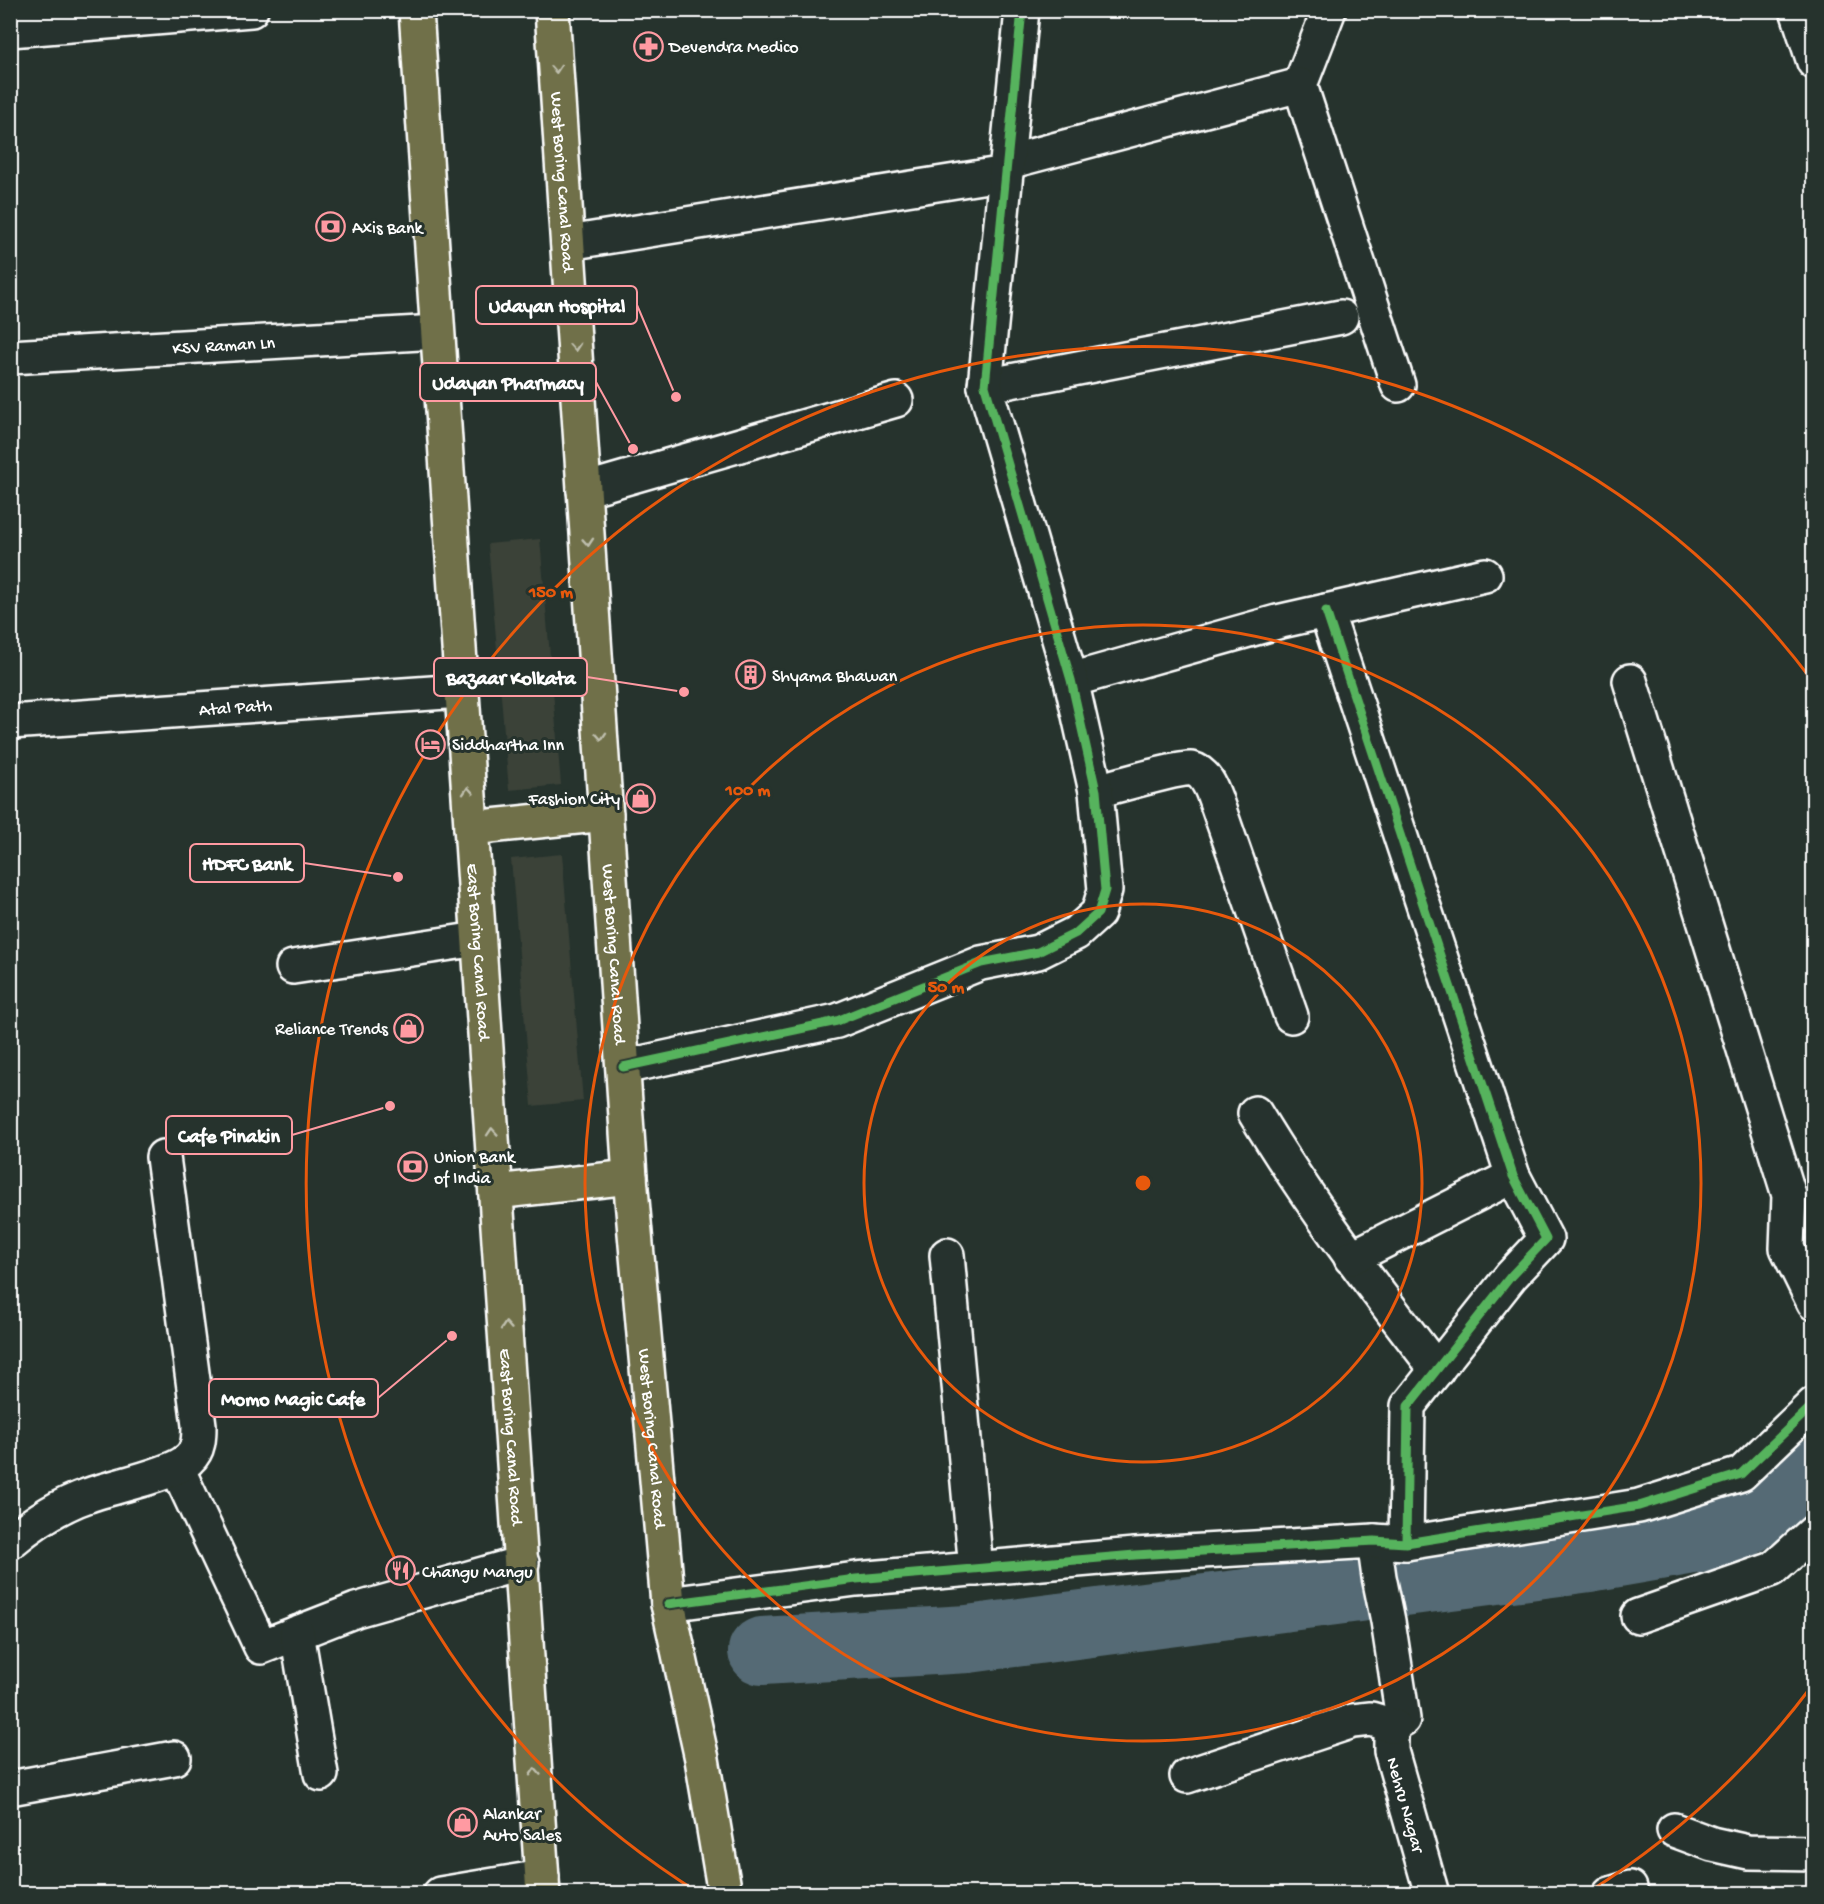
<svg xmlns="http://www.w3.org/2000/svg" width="1824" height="1904" viewBox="0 0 1824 1904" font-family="'Gochi Hand',sans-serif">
	<rect width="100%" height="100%" fill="#26332d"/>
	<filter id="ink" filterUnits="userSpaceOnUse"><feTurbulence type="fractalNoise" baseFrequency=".0167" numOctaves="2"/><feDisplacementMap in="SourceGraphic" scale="12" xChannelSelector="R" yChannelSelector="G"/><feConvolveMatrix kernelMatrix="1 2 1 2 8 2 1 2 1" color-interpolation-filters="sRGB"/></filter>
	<g filter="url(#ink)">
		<path fill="#3b4239" d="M540,539L561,785L509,790L488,544Z
			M562,854L583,1101L532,1106L511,859Z"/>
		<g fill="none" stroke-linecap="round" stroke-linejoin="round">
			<path stroke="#556b74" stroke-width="68" d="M762,1651L968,1639L1589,1558L1728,1534L1814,1473"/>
			<defs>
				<g id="minor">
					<path d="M1797,10L1814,62"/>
					<path d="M10,30L251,10"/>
					<path d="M1300,85L1329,10"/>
					<path d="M1008,162L1300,85L1398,385"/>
					<path d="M568,243L1006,173"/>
					<path id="s1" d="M10,357L437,332"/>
					<path d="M985,386L1341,317"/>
					<path d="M584,490L896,400"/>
					<path d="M1326,611L1513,1176L1546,1239L1511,1276L1408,1406L1406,1543"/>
					<path d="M1071,680L1277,622L1485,575"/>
					<path d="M1630,681L1789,1195L1787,1248L1814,1303"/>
					<path id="s2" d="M10,722L461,691"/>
					<path d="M1096,791C1114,787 1179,767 1192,769C1205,772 1211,787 1215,798L1291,1016"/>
					<path d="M293,967L478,939"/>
					<path d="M623,1067L837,1021L981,963L1038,952L1076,933L1098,913L1105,890L1096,791L1071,680L985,386L1022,10"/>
					<path d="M1255,1113C1309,1203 1373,1287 1437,1370"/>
					<path d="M947,1255L976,1569"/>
					<path d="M1351,1258L1513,1176"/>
					<path d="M177,1468L261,1647L356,1610L522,1563"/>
					<path id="s3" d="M1374,1541L1379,1577L1388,1621L1403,1719C1389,1725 1391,1738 1391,1751L1432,1894"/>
					<path d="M10,1542C35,1521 59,1505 89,1495C114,1486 173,1475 189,1459C199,1450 199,1437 199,1425L163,1157"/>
					<path d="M668,1604L856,1579L1135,1555L1374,1541L1406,1543L1639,1506L1741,1474L1814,1404"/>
					<path d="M1638,1616L1773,1569L1814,1532"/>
					<path d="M297,1633L321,1774"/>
					<path d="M1187,1776L1353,1721L1371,1719L1394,1726"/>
					<path d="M10,1788L174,1758"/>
					<path d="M1674,1830L1712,1844L1748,1852L1814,1853"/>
					<path d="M440,1894L542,1877"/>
					<path d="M1610,1894L1630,1888"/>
				</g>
				<g id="major">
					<path id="s4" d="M416,10L543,1894"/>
					<path id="s5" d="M552,10L630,1177L668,1604L702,1759L725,1894"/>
					<path d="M471,828L606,814"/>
					<path d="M496,1192L630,1177"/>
				</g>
			</defs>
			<use href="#minor" stroke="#fff" stroke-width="38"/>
			<use href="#major" stroke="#fff" stroke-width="38"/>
			<use href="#minor" stroke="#26332d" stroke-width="33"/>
			<use href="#major" stroke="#70704a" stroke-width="33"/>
			<defs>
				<path id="cycleway" d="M1326,611L1513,1176L1546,1239L1511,1276L1408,1406L1406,1543
					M623,1067L837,1021L981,963L1038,952L1076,933L1098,913L1105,890L1096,791L1071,680L985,386L1022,10
					M668,1604L856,1579L1135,1555L1374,1541L1406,1543L1639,1506L1741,1474L1814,1404"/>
			</defs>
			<use href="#cycleway" stroke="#26332d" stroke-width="13"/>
			<use href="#cycleway" stroke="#56b35d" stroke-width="9"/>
		</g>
		<defs><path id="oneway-chevron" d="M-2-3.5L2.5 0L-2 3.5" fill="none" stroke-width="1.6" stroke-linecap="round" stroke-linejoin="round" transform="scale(1.5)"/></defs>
		<g stroke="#bfbfae">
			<use href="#oneway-chevron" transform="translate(556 69) rotate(86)"/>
			<use href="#oneway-chevron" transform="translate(575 347) rotate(86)"/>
			<use href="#oneway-chevron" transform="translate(588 542) rotate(86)"/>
			<use href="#oneway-chevron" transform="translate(601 736) rotate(86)"/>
			<use href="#oneway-chevron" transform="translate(468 791) rotate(-94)"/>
			<use href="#oneway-chevron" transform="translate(492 1132) rotate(-94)"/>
			<use href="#oneway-chevron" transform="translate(506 1326) rotate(-94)"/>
			<use href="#oneway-chevron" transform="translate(535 1772) rotate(-94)"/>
		</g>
	</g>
	<g fill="none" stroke="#e8590c" stroke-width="3">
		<circle cx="1143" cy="1183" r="279"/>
		<circle cx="1143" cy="1183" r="558"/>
		<path d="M1811 1687A837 837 0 0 1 1587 1893M699 1893A837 837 0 1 1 1811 679"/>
	</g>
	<defs>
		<symbol id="pharmacy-ring" viewBox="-11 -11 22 22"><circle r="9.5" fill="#26332d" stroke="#ff9aa2" stroke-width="1.5"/><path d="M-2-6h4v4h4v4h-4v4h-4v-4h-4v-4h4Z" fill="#ff9aa2"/></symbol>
		<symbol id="bank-ring" viewBox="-11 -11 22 22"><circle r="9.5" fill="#26332d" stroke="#ff9aa2" stroke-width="1.5"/><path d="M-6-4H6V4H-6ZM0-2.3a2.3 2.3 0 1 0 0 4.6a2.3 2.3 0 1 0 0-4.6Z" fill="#ff9aa2"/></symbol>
		<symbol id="building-ring" viewBox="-11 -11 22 22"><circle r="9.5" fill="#26332d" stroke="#ff9aa2" stroke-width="1.5"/><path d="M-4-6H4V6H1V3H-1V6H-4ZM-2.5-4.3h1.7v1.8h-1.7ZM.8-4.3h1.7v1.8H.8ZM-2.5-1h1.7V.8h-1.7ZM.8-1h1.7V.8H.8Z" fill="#ff9aa2"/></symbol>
		<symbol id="hotel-ring" viewBox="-11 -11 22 22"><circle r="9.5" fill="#26332d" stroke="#ff9aa2" stroke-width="1.5"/><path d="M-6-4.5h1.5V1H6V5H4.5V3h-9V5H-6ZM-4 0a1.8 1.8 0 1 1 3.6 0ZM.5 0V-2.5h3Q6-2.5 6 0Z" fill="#ff9aa2"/></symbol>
		<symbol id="shop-ring" viewBox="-11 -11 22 22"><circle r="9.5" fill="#26332d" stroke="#ff9aa2" stroke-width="1.5"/><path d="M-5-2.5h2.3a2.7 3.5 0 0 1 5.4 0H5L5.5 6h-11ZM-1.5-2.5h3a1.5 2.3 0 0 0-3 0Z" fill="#ff9aa2"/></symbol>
		<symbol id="restaurant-ring" viewBox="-11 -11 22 22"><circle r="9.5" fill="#26332d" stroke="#ff9aa2" stroke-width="1.5"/><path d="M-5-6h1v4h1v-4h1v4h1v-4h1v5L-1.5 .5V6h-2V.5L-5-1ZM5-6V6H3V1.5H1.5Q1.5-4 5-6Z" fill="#ff9aa2"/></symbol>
	</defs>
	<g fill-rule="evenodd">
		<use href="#pharmacy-ring" x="632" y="30" width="33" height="33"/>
		<use href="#bank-ring" x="314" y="210" width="33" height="33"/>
		<use href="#building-ring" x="734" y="658" width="33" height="33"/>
		<use href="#hotel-ring" x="414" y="728" width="33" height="33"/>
		<use href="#shop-ring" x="624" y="782" width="33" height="33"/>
		<use href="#shop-ring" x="392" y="1012" width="33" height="33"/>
		<use href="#bank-ring" x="396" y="1150" width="33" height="33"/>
		<use href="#restaurant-ring" x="384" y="1554" width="33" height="33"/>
		<use href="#shop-ring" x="446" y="1806" width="33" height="33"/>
	</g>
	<g text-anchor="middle" stroke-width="6" stroke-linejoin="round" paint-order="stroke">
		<g font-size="18" fill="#fff" stroke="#26332d" text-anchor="start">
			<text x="669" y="52">Devendra Medico</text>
			<text x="352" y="233">Axis Bank</text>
			<text x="772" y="681">Shyama Bhawan</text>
			<text x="452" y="750">Siddhartha Inn</text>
			<text x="620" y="804" text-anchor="end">Fashion City</text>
			<text x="388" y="1034" text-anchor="end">Reliance Trends</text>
			<text x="434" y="1162">Union Bank<tspan x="434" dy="21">of India</tspan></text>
			<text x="422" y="1577">Changu Mangu</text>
			<text x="483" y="1819">Alankar<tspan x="483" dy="21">Auto Sales</tspan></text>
		</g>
		<g font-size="18" fill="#fff" stroke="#26332d">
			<text dy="6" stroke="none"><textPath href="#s5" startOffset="172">West Boring Canal Road</textPath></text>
			<text dy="6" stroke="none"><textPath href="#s1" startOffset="214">KSV Raman Ln</textPath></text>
			<text dy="6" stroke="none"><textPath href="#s2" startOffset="226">Atal Path</textPath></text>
			<text dy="6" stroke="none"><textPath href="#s4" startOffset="944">East Boring Canal Road</textPath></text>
			<text dy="6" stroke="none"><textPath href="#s5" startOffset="946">West Boring Canal Road</textPath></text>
			<text dy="6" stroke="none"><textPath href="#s4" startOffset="1430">East Boring Canal Road</textPath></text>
			<text dy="6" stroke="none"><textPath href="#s5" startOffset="1432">West Boring Canal Road</textPath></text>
			<text dy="6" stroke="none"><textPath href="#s3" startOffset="273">Nehru Nagar</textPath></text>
		</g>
	</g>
	<circle cx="1143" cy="1183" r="9" fill="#e8590c" stroke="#26332d" stroke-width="3"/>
	<g font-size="18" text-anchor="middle" font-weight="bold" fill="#e8590c" stroke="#26332d" stroke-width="6" stroke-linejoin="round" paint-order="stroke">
		<text x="551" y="597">150 m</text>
		<text x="748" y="795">100 m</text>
		<text x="946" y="992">50 m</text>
	</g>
	<path fill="none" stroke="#ff9aa2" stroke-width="2" d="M676 397L637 305M633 449L596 382M684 692L587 677M398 877L304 863M390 1106L292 1135M452 1336L378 1398"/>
	<g fill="#ff9aa2" stroke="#26332d" stroke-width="2">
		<circle cx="676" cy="397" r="6"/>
		<circle cx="633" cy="449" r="6"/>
		<circle cx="684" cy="692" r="6"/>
		<circle cx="398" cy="877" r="6"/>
		<circle cx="390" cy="1106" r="6"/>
		<circle cx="452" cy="1336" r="6"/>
	</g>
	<g fill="#26332d" stroke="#ff9aa2" stroke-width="2">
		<rect x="476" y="286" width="161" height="38" rx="6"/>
		<rect x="420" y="363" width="176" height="38" rx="6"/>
		<rect x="434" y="658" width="153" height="38" rx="6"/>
		<rect x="190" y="844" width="114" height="38" rx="6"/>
		<rect x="166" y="1116" width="126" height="38" rx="6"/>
		<rect x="209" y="1379" width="169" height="38" rx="6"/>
	</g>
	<g font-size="20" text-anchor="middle" font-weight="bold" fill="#fff">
		<text x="557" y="312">Udayan Hospital</text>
		<text x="508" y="389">Udayan Pharmacy</text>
		<text x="511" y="684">Bazaar Kolkata</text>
		<text x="247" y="870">HDFC Bank</text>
		<text x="229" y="1142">Cafe Pinakin</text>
		<text x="293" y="1405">Momo Magic Cafe</text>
	</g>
	<rect width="1824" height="1904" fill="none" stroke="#26332d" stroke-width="36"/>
	<rect x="18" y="18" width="1788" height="1868" fill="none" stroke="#fff" stroke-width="2" filter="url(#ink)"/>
</svg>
